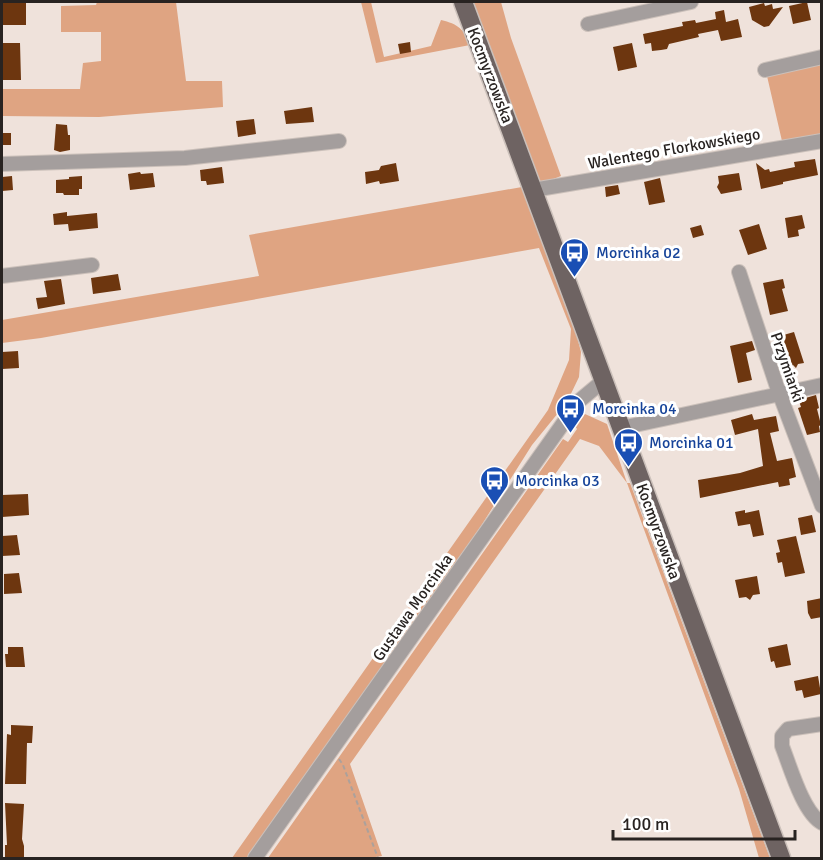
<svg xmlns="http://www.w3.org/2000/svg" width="823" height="860" viewBox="0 0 823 860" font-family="Signika,sans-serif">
	<rect width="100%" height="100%" fill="#efe2db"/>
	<path fill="#dfa482" d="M97,2H176L186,81H222L223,107L99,117L2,116V89H80L83,63L101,61V32H61V6L96,5Z
		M361,2H371L384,57L431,46L441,20C458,24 464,29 470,45L376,63Z
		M473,2H501L511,38L561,176L541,184Z
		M821,64V135L782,141L767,76Z
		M522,187L573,321L581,352L579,377L567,402L532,445L481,526L247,858H232L548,410L569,360L571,329L539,248L41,338L2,343V320L259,276L249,235Z
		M585,414L607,424L627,483H630L770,858H759L739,789L627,483L599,446L580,439L350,764L382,856L369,858H268L563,439L568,442L577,429L575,426Z"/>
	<path fill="#6d360f" d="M3,2H26V25H2Z
		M807,2L811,20L793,24L789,6Z
		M764,3L765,6L772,4L773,9L783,7L769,26L764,27L752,20L749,7Z
		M724,10L726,22L738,19L742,37L721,41L718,30L698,34L699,37L669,44L667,49L661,50L652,51L651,43L645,44L643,34L683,26L682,22L695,20L696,23L716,19L715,12Z
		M410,42L411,52L400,54L398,44Z
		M2,43H20L21,80H2Z
		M632,43L637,67L618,71L613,47Z
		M312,107L314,122L286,124L284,111Z
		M254,119L256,134L238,137L236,121Z
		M56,124L67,125L68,135H70V150L60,152L54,150Z
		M2,133H11V145H2Z
		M815,159L818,175L783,182V184L761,189L756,163L765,170L769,169L770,172L795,167L794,162Z
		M396,163L399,181L380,184L379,181L366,184L365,172L379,170L381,166Z
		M222,167L224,183L207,185L206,181H201L200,170Z
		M140,172L141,174L153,173L155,187L130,190L128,174Z
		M739,173L742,190L721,194L717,187L719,183L718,176Z
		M12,176L13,190L2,191V177Z
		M82,176V189H79V195H64L63,193H56V180L69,179V177Z
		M660,178L665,202L649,205L644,182Z
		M618,185L620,194L606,197L605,187Z
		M67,212V216L97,213L98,228L69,231L68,224L54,225L53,214Z
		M802,215L805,228L798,230L799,236L788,238L785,218Z
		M759,224L767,249L748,255L739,230Z
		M701,225L704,235L693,238L690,228Z
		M118,274L121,290L93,294L91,278Z
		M61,279L65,304L38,309L36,298L47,297L44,281Z
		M783,279L785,288L782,289L788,311L770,315L763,283Z
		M794,332L804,363L798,364L796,368L793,365L787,367L780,336Z
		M752,341L755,350L746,353L752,380L738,383L730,346Z
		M18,351L19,368L2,369V352Z
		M816,395L819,408L817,409L821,425L819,426L820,432L807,435L798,408L801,407L799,401L802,400V399Z
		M752,414L754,420L776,416L779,431L770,433L777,461L792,458L796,477L789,479L790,485L779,487L778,482L700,498L698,480L740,473L763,466L758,429L735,435L731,420Z
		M28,494L29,515L2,517V495Z
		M745,510V513L759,510L764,535L753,537L750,524L738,526L735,512Z
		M812,515L816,532L801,535L798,518Z
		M17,535L20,555L2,556V536Z
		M796,536L805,573L785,577L782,562L778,563L776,553L780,552L777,540Z
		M19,573L22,593L4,594V574Z
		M757,576L760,594L753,595L750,600L746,597L739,598L735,580Z
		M822,598V617L811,619L808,613L807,601Z
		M787,644L791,665L776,668L774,661L771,662L768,648Z
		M8,647H23L25,667H6L5,654H8Z
		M818,676L821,694L804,698L802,690L796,691L794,681Z
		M11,725L33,726L32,743H27L26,784H5L7,734L11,735Z
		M5,803L24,804L22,839L24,846V858H5V845H7Z"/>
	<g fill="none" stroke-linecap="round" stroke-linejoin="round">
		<defs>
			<path id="minor" d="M588,24L691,2
				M765,70L822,57
				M2,164L185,158L339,141
				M533,190L822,141
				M739,272L778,390L822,506
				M2,276L92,265
				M621,428L822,385
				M822,724L788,729L782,736V746C790,766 803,813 822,823
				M255,858L579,401L603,381"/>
			<path id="major" d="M463,2L781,858"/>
		</defs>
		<use href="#minor" stroke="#cbc0ba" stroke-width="16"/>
		<use href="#major" stroke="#cbc0ba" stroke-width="21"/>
		<path stroke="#aba19c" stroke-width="2" stroke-dasharray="4.5 3" stroke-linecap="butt" d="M339,759L343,765L378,858"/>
		<use href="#minor" stroke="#a49e9d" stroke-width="14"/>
		<use href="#major" stroke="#6e6362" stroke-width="18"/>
	</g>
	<defs>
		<symbol id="bus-pin" viewBox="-11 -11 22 30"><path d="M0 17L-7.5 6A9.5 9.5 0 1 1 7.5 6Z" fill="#1a4fb4" stroke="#fff"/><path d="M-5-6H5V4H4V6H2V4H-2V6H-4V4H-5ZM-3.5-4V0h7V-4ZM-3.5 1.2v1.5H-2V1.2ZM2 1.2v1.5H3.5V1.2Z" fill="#fff"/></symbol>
	</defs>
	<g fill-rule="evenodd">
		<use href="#bus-pin" x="558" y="236" width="33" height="45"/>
		<use href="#bus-pin" x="554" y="392" width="33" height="45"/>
		<use href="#bus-pin" x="612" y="426" width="33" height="45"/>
		<use href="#bus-pin" x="478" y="464" width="33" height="45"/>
	</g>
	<g text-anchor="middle" stroke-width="6" stroke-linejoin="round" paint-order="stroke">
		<g font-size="16" fill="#282321" stroke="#fff">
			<text transform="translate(491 75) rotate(69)" y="6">Kocmyrzowska</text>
			<text transform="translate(674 148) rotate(-10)" y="6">Walentego Florkowskiego</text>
			<text transform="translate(788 367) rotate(71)" y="6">Przymiarki</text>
			<text transform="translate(659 531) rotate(70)" y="6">Kocmyrzowska</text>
			<text transform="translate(412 607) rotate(-55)" y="6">Gustawa Morcinka</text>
		</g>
		<g font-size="16" fill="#164399" stroke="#fff" text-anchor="start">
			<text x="596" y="258">Morcinka 02</text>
			<text x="592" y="414">Morcinka 04</text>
			<text x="649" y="448">Morcinka 01</text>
			<text x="515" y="486">Morcinka 03</text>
		</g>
	</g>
	<rect width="823" height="860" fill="none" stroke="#282321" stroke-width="6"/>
	<path d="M613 830v9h182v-9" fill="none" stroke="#282321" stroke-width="3"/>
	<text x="622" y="830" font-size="18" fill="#282321" stroke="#ffffff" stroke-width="4.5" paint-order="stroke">100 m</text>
</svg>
